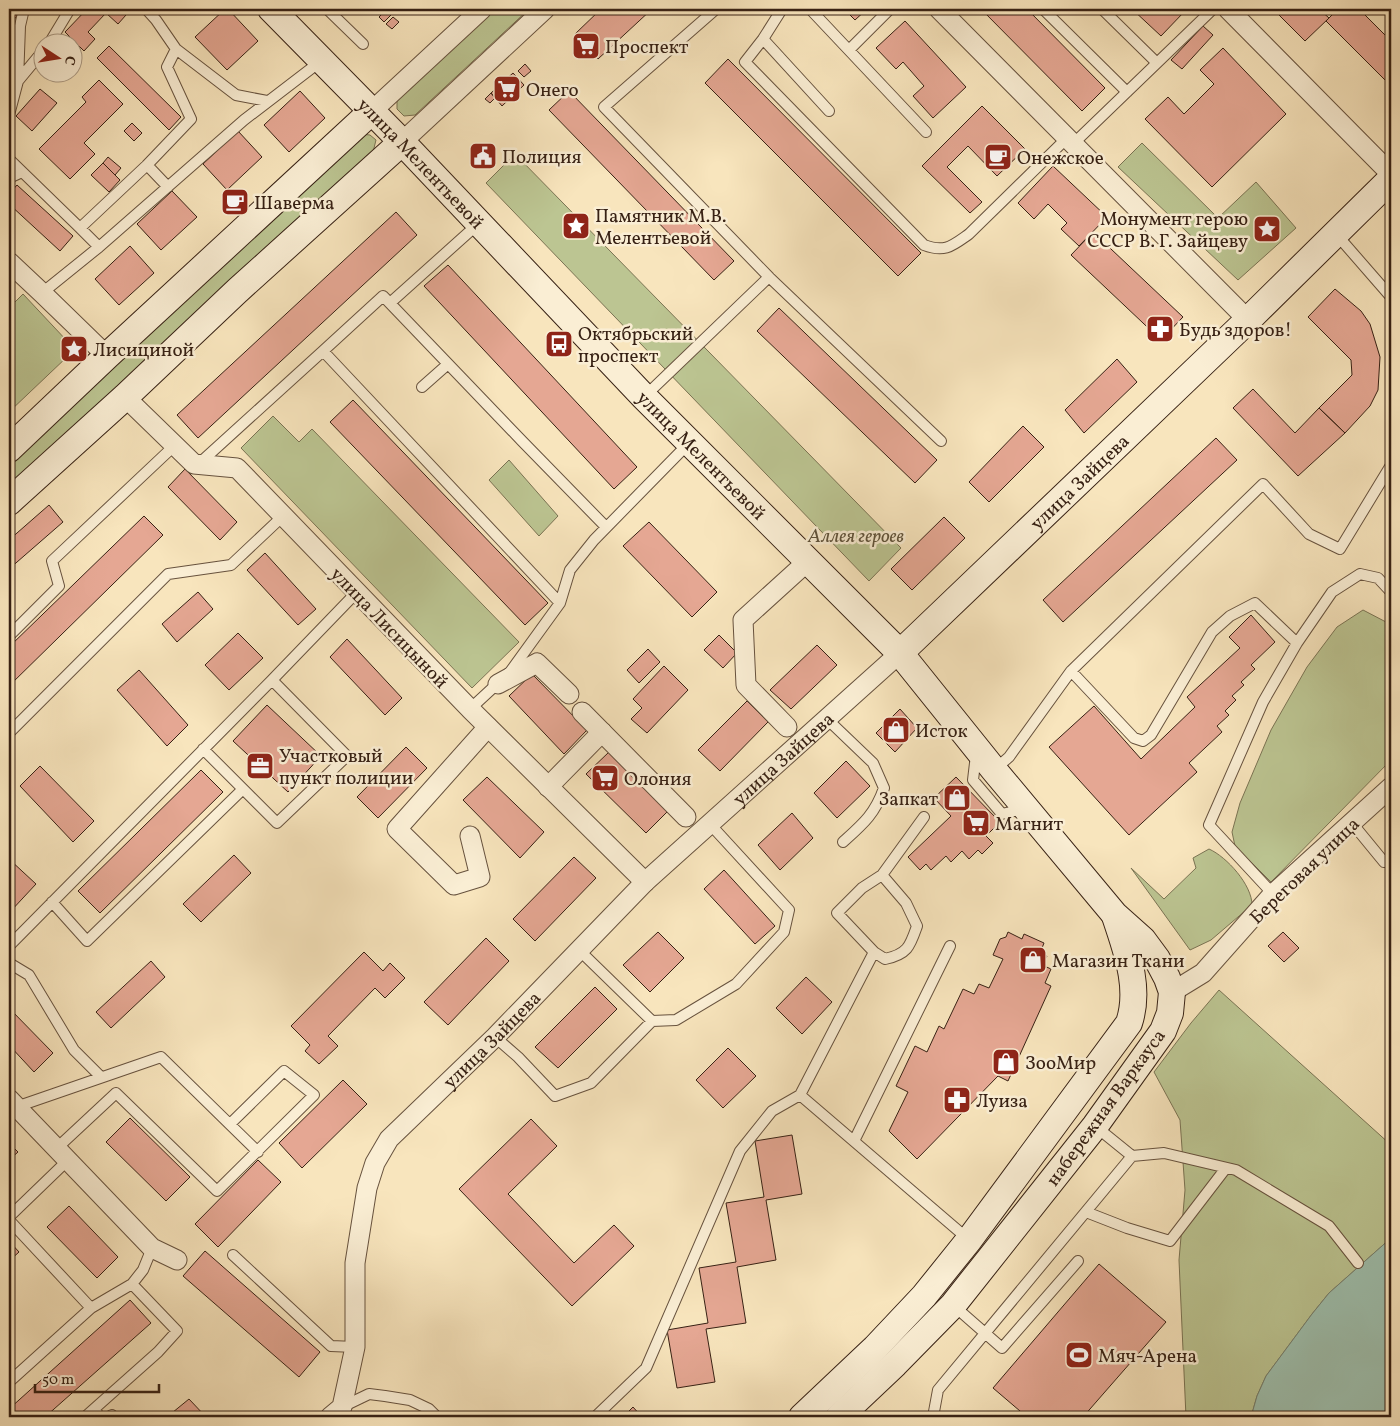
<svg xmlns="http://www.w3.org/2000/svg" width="1400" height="1426" viewBox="0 0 1400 1426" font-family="Vollkorn,serif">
	<rect width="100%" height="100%" fill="#f8e5bd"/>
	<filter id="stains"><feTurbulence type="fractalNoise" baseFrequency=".004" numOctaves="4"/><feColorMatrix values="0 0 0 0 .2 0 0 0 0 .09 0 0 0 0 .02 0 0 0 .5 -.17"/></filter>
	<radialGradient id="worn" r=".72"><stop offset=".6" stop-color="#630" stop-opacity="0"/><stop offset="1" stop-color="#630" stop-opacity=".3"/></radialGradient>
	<path fill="#bcc592" stroke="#7a7353" d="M491,9H529L415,115L404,116L397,109V95Z
		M360,134L370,135L376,140L373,152L9,489V459Z
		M1142,143L1218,218L1256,182L1296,228L1238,280L1118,167Z
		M515,154L901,548L869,581L486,183Z
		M23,294L68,342L61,349L68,356L9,412V308Z
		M273,416L299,442L312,429L519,642L472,688L241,448Z
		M509,460L558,516L539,536L489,480Z
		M1363,610L1386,622L1391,628V760L1271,882L1235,846L1232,832L1240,803L1271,730L1307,667L1337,627Z
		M1209,849C1227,857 1252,885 1252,905L1211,940L1190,950L1131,868L1164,899L1196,868L1193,858Z
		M1219,990L1391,1145V1238L1329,1293L1312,1314L1266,1376L1257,1396L1251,1417H1186L1179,1260L1185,1190L1180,1120L1154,1072L1191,1023Z"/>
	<path fill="#9ebfad" stroke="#758070" d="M1391,1238V1417H1251L1257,1396L1266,1376L1312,1314L1329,1293Z"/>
	<path fill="#e5a793" stroke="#372114" d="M9,9H19L16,18L9,16Z
		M87,9H119L126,15L118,24L106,13L88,32L95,39L84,51L65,32Z
		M225,9H228L258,41L227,70L195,37Z
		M387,9L396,10L384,22L379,17Z
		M601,9H652L598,59L575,34Z
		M844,9H867L855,20Z
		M981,9H1027L1105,88L1082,111Z
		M1132,9H1181L1184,12L1161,36Z
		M1273,9H1319L1329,18L1305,41Z
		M1338,9H1359L1391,41V86L1326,21Z
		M393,17L399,22L392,29L386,24Z
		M905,21L966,87L933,118L913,96L924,86L903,62L896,69L876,48Z
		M1203,26L1213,35L1182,69L1171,60Z
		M109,46L181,117L169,130L97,58Z
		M1223,48L1286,114L1212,187L1145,119L1168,97L1184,114L1214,84L1200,70Z
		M728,59L921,253L898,276L705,83Z
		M525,64L531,71L524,77L518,71Z
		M513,73L524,85L502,106L491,93Z
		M99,80L123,104L84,143L95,154L70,179L39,149L86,102L82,97Z
		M40,89L57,103L32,131L16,116Z
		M300,91L325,118L289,152L264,125Z
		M569,91L734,261L714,280L549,110Z
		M491,93L495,98L490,103L485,99Z
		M982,106L1025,149L997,176L968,146L947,167L982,202L970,213L922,166Z
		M132,123L142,133L134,141L124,131Z
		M238,131L262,157L227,190L203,164Z
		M479,147H488V165L479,164Z
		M108,157L121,168L115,175L103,163Z
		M103,163L120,180L109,192L91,175Z
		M1053,166L1107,217L1079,246L1061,229L1067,223L1048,204L1034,219L1018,203Z
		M17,185L73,236L60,251L9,204V194Z
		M172,191L197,217L161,250L137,224Z
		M239,193L245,199L231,212L225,206Z
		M396,212L417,235L198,438L177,415Z
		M1093,232L1183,317L1161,340L1071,255Z
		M130,246L154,273L119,305L95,279Z
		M448,265L637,467L614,489L424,286Z
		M1335,289L1361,311L1370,324L1380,357L1378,390L1370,406L1345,433L1319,408L1352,375L1351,360L1308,317Z
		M779,308L937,460L915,483L757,331Z
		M1117,359L1137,382L1084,433L1065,410Z
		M1253,389L1295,433L1319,408L1345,433L1298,476L1233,408Z
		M353,400L548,603L525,625L330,422Z
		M1023,426L1044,447L989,502L969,482Z
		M1216,438L1237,460L1063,622L1043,600Z
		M185,469L237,522L220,540L168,487Z
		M49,505L63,522L9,569V540Z
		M144,516L163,535L9,686V647Z
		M944,517L965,538L912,590L891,569Z
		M649,522L717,592L692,617L623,546Z
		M265,553L316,609L298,625L247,570Z
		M198,592L213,609L177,642L162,624Z
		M1251,615L1275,642L1251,665L1255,669L1241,682L1244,685L1232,696L1236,700L1225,711L1229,715L1217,726L1222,732L1189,763L1197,772L1129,835L1049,747L1094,706L1141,759L1195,707L1187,697L1240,648L1229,637Z
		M238,633L263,658L229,690L205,665Z
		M719,635L737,653L723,668L704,650Z
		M347,639L402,698L385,715L330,657Z
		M817,645L837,665L791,709L770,690Z
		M648,649L660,662L639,683L627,670Z
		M664,666L688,690L647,733L631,719L642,708L633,699Z
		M139,670L188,725L167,746L117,690Z
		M532,674L587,730L564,754L509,696Z
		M747,701L768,722L720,771L698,750Z
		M267,705L321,756L288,792L233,741Z
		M900,709L917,728L895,752L876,733Z
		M406,747L427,768L378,818L357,797Z
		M609,752L668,811L646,833L586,774Z
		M846,761L870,786L837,818L814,793Z
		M40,766L94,821L73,842L20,786Z
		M201,770L223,792L100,913L78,891Z
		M487,777L544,832L520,858L463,800Z
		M956,777L1000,822L986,836L993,843L982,854L978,850L969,859L962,851L951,862L946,856L931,870L926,864L920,870L908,857L951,816L934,798Z
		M792,813L813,838L780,870L758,845Z
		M234,855L251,873L201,922L183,904Z
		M574,857L596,878L535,941L513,919Z
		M9,859L36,884L9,913Z
		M724,870L775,926L755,944L704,889Z
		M658,932L684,958L650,992L623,965Z
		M1008,932L1022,939L1024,934L1044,943L1040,953L1047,956L1042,965L1051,969L1045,983L1051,986L1008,1081L998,1076L917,1159L889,1131L908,1092L896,1086L915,1046L927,1052L939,1026L944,1029L963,989L974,994L979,984L989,988L1003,959L993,955L1000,939L1006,937Z
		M1283,932L1299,948L1284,962L1268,946Z
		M486,938L509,961L448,1025L424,1002Z
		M364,952L383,971L390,963L405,978L385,998L375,988L328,1036L338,1046L319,1064L305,1051L310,1045L291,1026Z
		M151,961L165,977L111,1028L96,1012Z
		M806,977L832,1002L802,1034L776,1008Z
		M595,987L617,1009L558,1068L535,1047Z
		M9,1008L53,1053L34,1072L9,1045Z
		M728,1048L756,1076L723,1108L696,1080Z
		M343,1080L367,1104L302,1168L279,1143Z
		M130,1118L190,1177L166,1201L106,1142Z
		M531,1119L557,1146L508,1194L574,1263L614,1225L634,1246L572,1306L459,1189Z
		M792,1135L802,1194L766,1200L776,1260L737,1267L746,1323L706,1329L715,1382L677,1388L667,1330L708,1323L699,1268L736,1262L726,1203L764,1197L755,1141Z
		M9,1143L18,1152L9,1160Z
		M258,1160L281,1182L218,1247L195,1224Z
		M69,1206L118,1257L97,1278L47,1227Z
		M9,1241L19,1252L9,1261Z
		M205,1251L320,1352L299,1377L183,1276Z
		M1099,1264L1166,1322L1083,1417H1027L993,1388Z
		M130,1300L151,1323L45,1417H9V1409Z
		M189,1399L206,1417H167Z
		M633,1407L642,1417H623Z"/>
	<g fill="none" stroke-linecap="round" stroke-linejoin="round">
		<defs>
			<path id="lane" d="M146,9L156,20L176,49L236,95L267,101
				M327,9L363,44
				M782,9L763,39L745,62L924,245C945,253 952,246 969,234L1067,138
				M810,9L926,132
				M1043,9L1127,92
				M1102,9L1157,63
				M763,39L829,111
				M50,42L70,9
				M849,50L890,9
				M18,81L20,26L24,9
				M9,115L18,81L42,52
				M1073,144L1213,9
				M9,159L80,228
				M9,178L22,172
				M168,187L147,165L191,119L167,67L176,49
				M1337,235L1391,297
				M99,247L80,228L147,165
				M769,277L941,441
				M42,293L99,247L244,120L321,61
				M390,303L478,224
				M323,351L383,296L522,441L606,527
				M422,387L448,364
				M644,397L769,277L604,107L716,9
				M197,463L203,460L323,351L560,603L570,570L594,540L689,443
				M9,636L59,586L52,561L174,446
				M1071,671L1134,738L1143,741L1151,735L1212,632L1230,616L1255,603L1297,643
				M470,709L510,672L560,603
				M826,718L873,763L884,788C875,814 863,824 843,842
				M9,733L168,574L231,565L283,516
				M203,749L277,823L347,756L272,680L356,593
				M1023,809L1002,814L973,780L975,763L994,770L1009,757L1071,671L1263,484L1309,534L1340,549L1391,465
				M1352,823L1384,862L1391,860
				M882,875L924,817
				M1273,894L1209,825L1263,702L1297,643L1332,592L1360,574L1378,578L1391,592
				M52,902L87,941L243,789
				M9,946L272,680
				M579,950L652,1021L676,1020L736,984L784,932L789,910L709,823
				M9,963L29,975L74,1050L101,1077
				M495,1037L518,1057L555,1096L591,1083L652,1021
				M800,1095L968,1239
				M16,1107L161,1057L258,1152
				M1095,1126L1132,1156L1164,1153L1236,1170L1329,1226L1358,1263
				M854,1141L950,946
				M57,1148L116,1093L217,1191L314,1095L284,1071L230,1124
				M1086,1212L1127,1228L1170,1241L1226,1168
				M9,1217L68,1160
				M9,1220L91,1308
				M233,1255L331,1346L355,1347
				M953,1305L1002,1348L1078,1261
				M9,1382L91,1308L132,1284L143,1270L152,1248
				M342,1407L369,1394L385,1396L410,1400L429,1409L437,1417
				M94,1409L100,1417
				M85,1417L158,1352L177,1331L132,1284
				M108,1417L112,1415
				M595,1417L646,1368L740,1151L772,1111L800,1095L874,952L885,959C908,954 910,946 917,926L906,903L882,875L862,888L837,913L874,952
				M933,1417L938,1390L1132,1156"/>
			<g id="street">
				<path d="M939,9L1248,320"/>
				<path d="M1228,9L1391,174"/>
				<path d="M372,111L482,9"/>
				<path d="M402,142L545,9"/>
				<path d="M9,262L42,293L107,356"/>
				<path d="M125,397L194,464L237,468L470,709L645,882"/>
				<path d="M498,684L537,663L569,694"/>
				<path d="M582,712L686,817"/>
				<path d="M787,727L746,685L743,620L808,561"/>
				<path d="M548,787L602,732"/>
				<path d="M470,836L480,877L454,885L397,829L488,727"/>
				<path d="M1172,992L1203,973L1273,894L1391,787"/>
				<path d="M9,1099L152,1248L177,1260"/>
				<path id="s1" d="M330,1417L342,1407L355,1347V1263L367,1188L375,1163L389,1139L495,1037L645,882L900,653"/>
			</g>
			<g id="secondary">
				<path id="s2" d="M271,9L402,142L644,397L900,653L994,770L1115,915L1143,940L1157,959L1167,978L1172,992L1170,1013L1163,1031L1095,1126L953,1305L895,1364L839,1417"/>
				<path d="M9,449L107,356L372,111"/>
				<path d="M9,502L125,397L237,291L402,142"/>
				<path id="s3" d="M900,653L1248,320L1391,179"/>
				<path d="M802,1417L875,1348L924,1296L969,1240L1129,1023C1141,987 1126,950 1115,916"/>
			</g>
		</defs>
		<use href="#lane" stroke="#67523e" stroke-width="12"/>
		<use href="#street" stroke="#67523e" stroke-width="21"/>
		<use href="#secondary" stroke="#372114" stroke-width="28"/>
		<use href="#lane" stroke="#faeed4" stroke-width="10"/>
		<use href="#street" stroke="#faeed4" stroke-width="19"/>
		<use href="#secondary" stroke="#faeed4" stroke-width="26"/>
	</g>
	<defs>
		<symbol id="supermarket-square" viewBox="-11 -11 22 22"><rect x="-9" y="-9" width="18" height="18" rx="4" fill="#8f2418" stroke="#faeed4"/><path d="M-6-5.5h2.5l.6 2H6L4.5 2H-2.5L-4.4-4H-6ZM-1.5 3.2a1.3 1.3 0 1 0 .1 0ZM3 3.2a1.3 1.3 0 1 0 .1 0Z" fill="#fff"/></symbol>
		<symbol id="civic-square" viewBox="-11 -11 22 22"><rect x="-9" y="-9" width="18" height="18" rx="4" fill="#8f2418" stroke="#faeed4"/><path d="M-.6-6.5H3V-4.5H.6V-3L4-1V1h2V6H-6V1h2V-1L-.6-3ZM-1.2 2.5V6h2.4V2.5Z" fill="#fff"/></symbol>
		<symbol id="cafe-square" viewBox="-11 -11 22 22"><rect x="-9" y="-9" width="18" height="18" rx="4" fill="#8f2418" stroke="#faeed4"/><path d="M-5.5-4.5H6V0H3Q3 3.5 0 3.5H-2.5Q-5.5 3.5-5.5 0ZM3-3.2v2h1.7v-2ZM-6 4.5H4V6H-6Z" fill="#fff"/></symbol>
		<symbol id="sight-square" viewBox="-11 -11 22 22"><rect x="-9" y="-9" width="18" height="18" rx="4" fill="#8f2418" stroke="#faeed4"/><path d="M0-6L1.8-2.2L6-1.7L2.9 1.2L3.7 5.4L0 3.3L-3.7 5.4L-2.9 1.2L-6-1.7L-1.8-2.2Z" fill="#fff"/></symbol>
		<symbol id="pharmacy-square" viewBox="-11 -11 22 22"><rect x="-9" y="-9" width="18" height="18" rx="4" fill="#8f2418" stroke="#faeed4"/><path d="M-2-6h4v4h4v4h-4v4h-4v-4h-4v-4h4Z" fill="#fff"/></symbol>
		<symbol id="bus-square" viewBox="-11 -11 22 22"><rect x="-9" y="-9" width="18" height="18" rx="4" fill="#8f2418" stroke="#faeed4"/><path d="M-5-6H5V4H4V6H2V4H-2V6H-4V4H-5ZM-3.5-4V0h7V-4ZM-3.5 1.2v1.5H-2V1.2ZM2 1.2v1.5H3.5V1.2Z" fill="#fff"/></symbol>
		<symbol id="shop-square" viewBox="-11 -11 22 22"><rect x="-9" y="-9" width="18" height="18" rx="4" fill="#8f2418" stroke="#faeed4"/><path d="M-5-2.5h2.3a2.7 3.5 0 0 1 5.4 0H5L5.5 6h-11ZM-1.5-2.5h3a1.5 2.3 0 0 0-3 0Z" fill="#fff"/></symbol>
		<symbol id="office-square" viewBox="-11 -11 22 22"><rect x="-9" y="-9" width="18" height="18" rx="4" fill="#8f2418" stroke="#faeed4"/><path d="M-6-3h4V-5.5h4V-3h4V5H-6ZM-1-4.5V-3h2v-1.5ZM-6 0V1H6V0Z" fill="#fff"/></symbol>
		<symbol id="stadium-square" viewBox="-11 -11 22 22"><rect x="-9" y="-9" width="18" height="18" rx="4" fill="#8f2418" stroke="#faeed4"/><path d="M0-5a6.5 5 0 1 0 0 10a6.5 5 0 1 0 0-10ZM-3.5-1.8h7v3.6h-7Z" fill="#fff"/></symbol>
	</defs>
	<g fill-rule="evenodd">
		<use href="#supermarket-square" x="570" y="30" width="32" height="32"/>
		<use href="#supermarket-square" x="491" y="73" width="32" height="32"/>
		<use href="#civic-square" x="467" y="140" width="32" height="32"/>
		<use href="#cafe-square" x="982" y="141" width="32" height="32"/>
		<use href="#cafe-square" x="219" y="186" width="32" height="32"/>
		<use href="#sight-square" x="560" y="210" width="32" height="32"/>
		<use href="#sight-square" x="1251" y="213" width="32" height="32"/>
		<use href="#pharmacy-square" x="1144" y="313" width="32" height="32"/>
		<use href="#bus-square" x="543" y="328" width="32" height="32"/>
		<use href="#sight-square" x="58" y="333" width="32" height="32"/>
		<use href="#shop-square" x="880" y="714" width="32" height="32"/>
		<use href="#office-square" x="244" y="750" width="32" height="32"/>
		<use href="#supermarket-square" x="589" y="762" width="32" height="32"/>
		<use href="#shop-square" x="941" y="782" width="32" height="32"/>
		<use href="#supermarket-square" x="960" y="807" width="32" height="32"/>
		<use href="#shop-square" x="1017" y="944" width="32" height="32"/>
		<use href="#shop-square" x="990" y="1046" width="32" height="32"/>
		<use href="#pharmacy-square" x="941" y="1084" width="32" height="32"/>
		<use href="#stadium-square" x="1063" y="1339" width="32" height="32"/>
	</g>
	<g text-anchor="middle" stroke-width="5" stroke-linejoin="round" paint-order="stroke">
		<g font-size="19" fill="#372114" stroke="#faeed4" text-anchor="start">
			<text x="605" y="53">Проспект</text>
			<text x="526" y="96">Онего</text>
			<text x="502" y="163">Полиция</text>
			<text x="1017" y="164">Онежское</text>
			<text x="254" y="209">Шаверма</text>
			<text x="595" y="222">Памятник М.В.<tspan x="595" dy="22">Мелентьевой</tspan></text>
			<text x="1248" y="225" text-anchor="end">Монумент герою<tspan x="1248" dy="22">СССР В. Г. Зайцеву</tspan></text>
			<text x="1179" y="336">Будь здоров!</text>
			<text x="578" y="340">Октябрьский<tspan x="578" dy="22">проспект</tspan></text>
			<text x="93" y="356">Лисициной</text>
			<text x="915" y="737">Исток</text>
			<text x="279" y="762">Участковый<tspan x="279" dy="22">пункт полиции</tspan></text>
			<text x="624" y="785">Олония</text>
			<text x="938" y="805" text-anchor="end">Запкат</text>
			<text x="995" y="830">Магнит</text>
			<text x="1052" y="967">Магазин Ткани</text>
			<text x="1025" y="1069">ЗооМир</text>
			<text x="976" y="1107">Луиза</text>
			<text x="1098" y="1362">Мяч-Арена</text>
		</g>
		<g font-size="19" fill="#372114" stroke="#faeed4">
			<text dy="7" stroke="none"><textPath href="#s2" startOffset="215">улица Мелентьевой</textPath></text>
			<text dy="7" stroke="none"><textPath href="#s2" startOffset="620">улица Мелентьевой</textPath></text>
			<text dy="7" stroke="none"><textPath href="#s3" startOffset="248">улица Зайцева</textPath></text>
			<text transform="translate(390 627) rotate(46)" y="7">улица Лисицыной</text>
			<text dy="7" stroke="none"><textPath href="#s1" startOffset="839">улица Зайцева</textPath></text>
			<text transform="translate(1304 870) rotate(-44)" y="7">Береговая улица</text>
			<text dy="7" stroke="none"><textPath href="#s1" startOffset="434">улица Зайцева</textPath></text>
			<text transform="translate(1105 1107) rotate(-54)" y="7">набережная Варкауса</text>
		</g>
		<g font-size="19" font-style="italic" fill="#5f523a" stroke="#faeed4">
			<text x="856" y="542">Аллея героев</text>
		</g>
	</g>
	<rect width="1400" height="1426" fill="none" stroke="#f8e5bd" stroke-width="30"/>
	<rect x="10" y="10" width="1380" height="1406" fill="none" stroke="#372114" stroke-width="2.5"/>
	<rect x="15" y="15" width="1370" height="1396" fill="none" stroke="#372114"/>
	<g transform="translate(58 58) rotate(102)"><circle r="24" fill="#faeed4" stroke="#ac9c87"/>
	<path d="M0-4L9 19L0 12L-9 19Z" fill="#8f2418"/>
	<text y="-8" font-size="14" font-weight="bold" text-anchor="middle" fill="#372114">С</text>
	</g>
	<path d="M35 1384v8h124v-8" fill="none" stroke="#372114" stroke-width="2.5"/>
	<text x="42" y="1384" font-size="15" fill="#372114" stroke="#faeed4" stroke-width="4" paint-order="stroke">50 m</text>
	<rect width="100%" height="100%" filter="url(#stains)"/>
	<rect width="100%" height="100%" fill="url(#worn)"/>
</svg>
